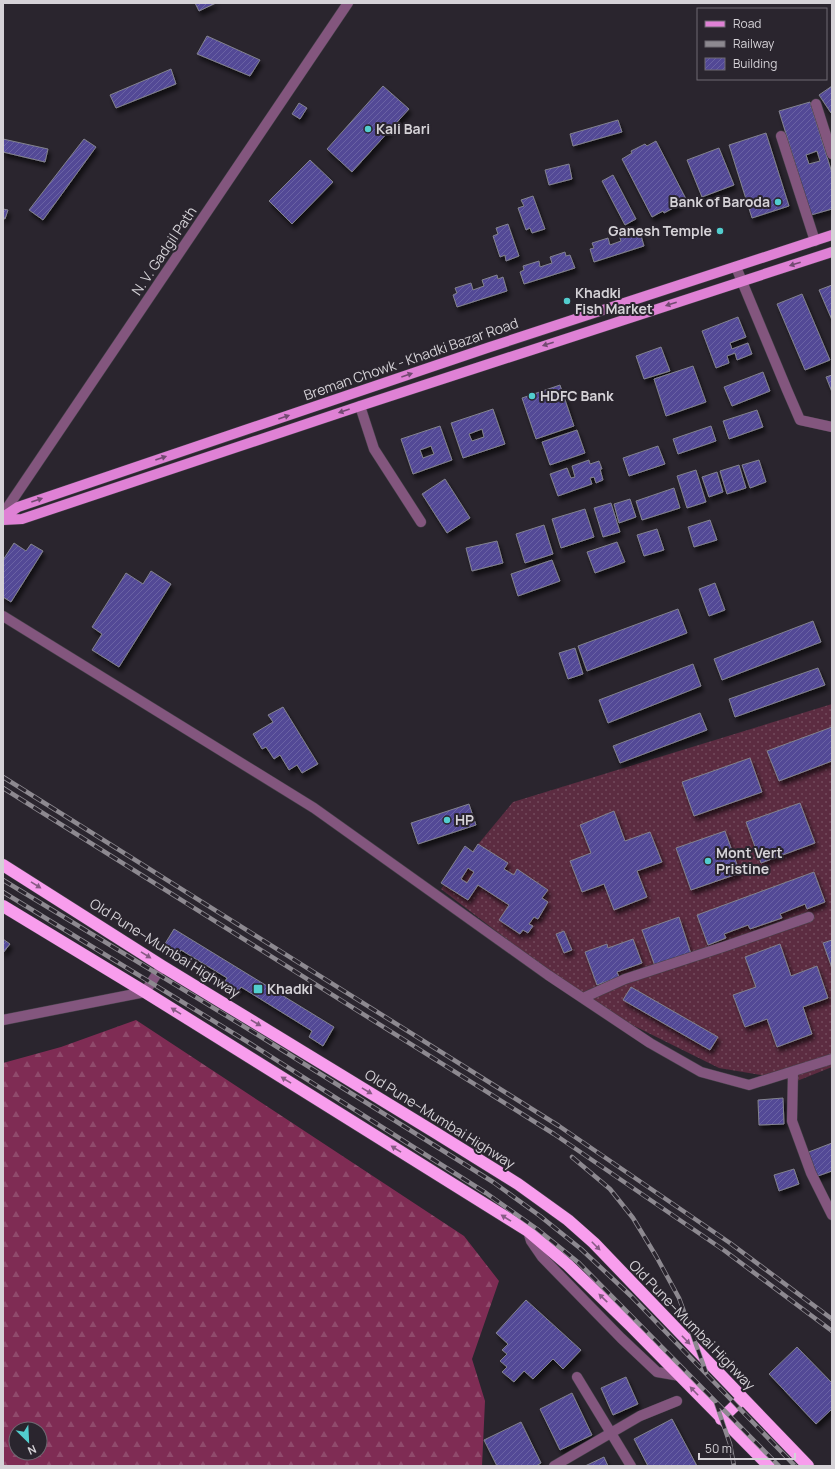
<svg xmlns="http://www.w3.org/2000/svg" width="835" height="1469" viewBox="0 0 835 1469" font-family="Manrope,sans-serif">
	<defs>
		<pattern id="grass-dots" width="8" height="8" patternUnits="userSpaceOnUse"><rect width="8" height="8" fill="#5c2c41"/><path d="M2 2h.1M6 6h.1" fill="none" stroke="#724a5c" stroke-width="1.8" stroke-linecap="round"/></pattern>
		<pattern id="forest-firs" width="22" height="20" patternUnits="userSpaceOnUse"><rect width="22" height="20" fill="#7f2c54"/><path d="M5 1l3.5 6h-7zM16 11l3.5 6h-7z" fill="#904a6c"/></pattern>
		<pattern id="building-hatch" width="6" height="6" patternUnits="userSpaceOnUse"><rect width="6" height="6" fill="#524896"/><path d="M-1 1l2-2M0 6l6-6M5 7l2-2" fill="none" stroke="#6a62a4"/></pattern>
		<filter id="shadow"><feDropShadow dx="2.5" dy="4.5" stdDeviation="2" flood-color="#0009"/></filter>
	</defs>
	<rect width="100%" height="100%" fill="#2a252e"/>
	<path fill="url(#grass-dots)" d="M832,704V1067L797,1081L719,1068L594,1006L441,889L513,802Z"/>
	<path fill="url(#forest-firs)" fill-rule="evenodd" d="M136,1020L464,1236L499,1281L472,1359L485,1401L482,1466H3V1063L61,1047ZM16,1429H40V1453H16Z"/>
	<path fill="url(#building-hatch)" stroke="#83838e" fill-rule="evenodd" filter="url(#shadow)" d="M195,3H216L199,11Z
		M207,36L260,60L250,76L197,54Z
		M171,69L176,84L116,108L110,95Z
		M383,86L409,109L352,172L327,149Z
		M832,86V112L831,113L819,95Z
		M810,102L832,173V209L811,215L779,111ZM817,151L820,161L809,164L806,155Z
		M299,103L307,108L300,119L292,114Z
		M618,120L622,132L573,146L570,134Z
		M766,133L789,206L752,218L729,145Z
		M3,139L48,149L45,162L3,152Z
		M84,139L96,147L43,220L29,210Z
		M656,141L686,199L678,203L679,205L664,213L663,211L652,217L622,159L632,153L631,151L645,144L647,146Z
		M719,148L734,185L702,197L687,160Z
		M310,160L333,182L292,224L269,201Z
		M569,164L572,179L549,185L545,170Z
		M613,175L636,219L625,225L602,181Z
		M533,196L545,229L532,233L530,228L526,230L518,208L524,206L521,200Z
		M3,209L8,210L5,219L3,218Z
		M508,224L519,256L506,261L505,255L500,257L493,236L498,234L496,228Z
		M634,230L635,234L640,232L644,246L594,262L590,249L594,248L592,243L608,238L610,245L621,241L619,235Z
		M565,252L566,256L570,255L575,268L524,284L520,272L524,270L523,266L539,261L540,267L552,263L550,257Z
		M497,275L498,279L503,277L507,291L457,307L453,295L457,293L455,288L471,283L473,290L484,286L482,280Z
		M832,285V320L819,290Z
		M802,294L830,360L805,370L777,304Z
		M738,317L746,337L730,343L732,349L748,343L752,354L737,360L735,353L727,356L729,363L716,368L702,331Z
		M661,347L670,371L644,379L636,356Z
		M693,366L706,402L666,416L654,379Z
		M763,372L770,391L732,406L724,387Z
		M832,375V392L826,377Z
		M560,385L574,426L536,439L522,398Z
		M493,409L505,444L463,458L451,423ZM482,429L484,437L472,441L469,434Z
		M757,410L763,427L729,439L723,421Z
		M440,426L452,460L413,474L401,439ZM431,446L434,454L423,458L420,450Z
		M711,426L716,441L678,454L673,439Z
		M577,430L585,453L550,465L542,442Z
		M658,446L665,464L629,476L623,458Z
		M589,460L590,464L599,461L602,469H600L603,480L596,483L594,477L590,478L592,484L558,496L550,474L567,468L571,478L575,477L572,466Z
		M759,460L766,482L750,488L742,465Z
		M739,465L746,488L727,494L720,471Z
		M696,470L706,502L687,508L677,476Z
		M717,472L723,492L709,497L702,477Z
		M445,479L470,518L447,533L422,494Z
		M674,488L680,508L642,520L636,501Z
		M630,499L636,517L619,523L614,504Z
		M611,503L620,532L603,537L594,508Z
		M585,509L594,537L561,548L552,519Z
		M710,520L717,540L694,547L688,527Z
		M544,525L553,554L525,563L516,534Z
		M657,529L664,550L644,556L637,535Z
		M497,541L503,563L472,571L466,548Z
		M617,542L625,562L595,573L587,552Z
		M14,543L26,551L31,544L43,551L11,602L3,597V560Z
		M552,560L560,581L518,596L511,574Z
		M151,571L171,584L119,667L92,650L102,634L92,627L126,573L143,584Z
		M715,583L725,610L709,616L699,589Z
		M678,609L687,633L587,671L578,646Z
		M813,621L821,642L722,680L714,659Z
		M575,648L583,674L568,679L559,653Z
		M693,664L701,686L608,723L599,700Z
		M818,668L825,685L735,717L729,699Z
		M283,707L318,764L302,773L297,765L289,770L280,755L274,759L266,747L262,749L253,734L273,722L268,715Z
		M700,713L707,730L620,763L613,746Z
		M832,727V761L779,781L767,751Z
		M750,758L762,792L694,816L682,782Z
		M800,803L815,843L761,863L746,822Z
		M469,804L476,825L418,844L411,823Z
		M614,811L625,841L650,832L662,862L637,871L647,897L614,910L604,884L582,892L570,861L591,853L580,825Z
		M725,831L740,873L691,890L676,848Z
		M478,844L508,863L504,869L514,875L517,869L548,890L542,898L548,902L538,919L534,917L529,924L533,926L528,933L523,930L520,934L499,920L509,905L478,885L468,900L441,883L465,846L473,852ZM468,868L474,872L467,883L461,879Z
		M814,872L825,902L807,909L805,904L780,914L782,918L750,929L748,925L724,934L726,938L708,945L697,915Z
		M679,917L691,954L655,966L642,930Z
		M174,929L334,1027L323,1046L309,1037L312,1031L241,987L238,992L224,983L227,978L181,950L177,956L163,947Z
		M564,931L572,950L564,953L556,934Z
		M3,939L10,944L3,953Z
		M633,939L642,963L617,972L619,977L597,985L585,952L607,944L608,948Z
		M832,940V968L823,943Z
		M780,944L791,976L817,966L828,998L803,1007L812,1034L777,1047L767,1019L745,1027L733,995L756,987L745,957Z
		M631,987L718,1037L710,1050L623,1000Z
		M783,1098L784,1124L759,1125L758,1100Z
		M832,1143V1171L815,1177L806,1153Z
		M794,1169L799,1184L779,1191L774,1175Z
		M526,1300L581,1350L563,1369L553,1359L533,1379L524,1371L514,1382L502,1372L507,1367L500,1361L507,1354L502,1350L508,1344L496,1333Z
		M797,1347L832,1383V1409L816,1424L769,1374Z
		M626,1377L638,1404L613,1415L601,1388Z
		M572,1393L592,1435L560,1450L540,1409Z
		M672,1419L697,1466H648L634,1439Z
		M521,1422L541,1463L536,1466H497L484,1440Z
		M604,1457L608,1466H585Z"/>
	<g fill="none" stroke-linecap="round" stroke-linejoin="round">
		<defs>
			<path id="minor" d="M816,104L832,154
				M781,136L815,241
				M736,267L787,390L800,420L832,427
				M360,406L374,449L421,522
				M3,514L348,3
				M3,616L314,808L548,975L650,1043L701,1072L749,1085L832,1059
				M583,998L625,979L726,946L809,917
				M3,1020L145,992L162,966
				M793,1072L792,1121L811,1173L832,1215
				M528,1231L531,1241L542,1257L621,1338L657,1372L680,1376
				M577,1377L631,1466
				M554,1466L640,1416L677,1401"/>
			<path id="major" d="M3,517L18,507L490,347L832,235
				M3,520L22,519L360,406L832,252"/>
			<path id="highway" d="M3,865L162,966L436,1133L518,1184L568,1220L594,1243L808,1466
				M3,906L145,992L528,1231L568,1265L632,1327L769,1466
				M721,1419L742,1399"/>
		</defs>
		<use href="#minor" stroke="#454149" stroke-width="11"/>
		<use href="#major" stroke="#454149" stroke-width="11"/>
		<use href="#highway" stroke="#454149" stroke-width="13"/>
		<use href="#minor" stroke="#83567e" stroke-width="10"/>
		<use href="#major" stroke="#df81d5" stroke-width="10"/>
		<use href="#highway" stroke="#f89ded" stroke-width="12"/>
		<defs>
			<path id="rail" d="M3,777L559,1126L730,1243L832,1319
				M3,788L554,1134L725,1251L832,1331
				M3,880L258,1035L493,1182L540,1216L581,1249L631,1296L795,1466
				M3,892L251,1044L486,1193L537,1229L579,1263L779,1466
				M572,1157L610,1189L633,1218L656,1256L679,1298L706,1372
				M716,1403L730,1444L734,1466"/>
		</defs>
		<use href="#rail" stroke="#8d8990" stroke-width="4.5"/>
		<use href="#rail" stroke="#2a252e" stroke-width="3" stroke-dasharray="9" stroke-linecap="butt"/>
	</g>
	<defs><path id="oneway-solid" d="M-6-.8H1V-3.2L6.5 0L1 3.2V.8H-6Z"/></defs>
	<g fill="#724a71">
		<use href="#oneway-solid" transform="translate(795 264) rotate(162)"/>
		<use href="#oneway-solid" transform="translate(671 304) rotate(162)"/>
		<use href="#oneway-solid" transform="translate(548 344) rotate(162)"/>
		<use href="#oneway-solid" transform="translate(407 375) rotate(-19)"/>
		<use href="#oneway-solid" transform="translate(344 411) rotate(161)"/>
		<use href="#oneway-solid" transform="translate(284 417) rotate(-19)"/>
		<use href="#oneway-solid" transform="translate(161 458) rotate(-19)"/>
		<use href="#oneway-solid" transform="translate(37 500) rotate(-19)"/>
	</g>
	<g fill="#875b84">
		<use href="#oneway-solid" transform="translate(36 885) rotate(32)"/>
		<use href="#oneway-solid" transform="translate(146 955) rotate(32)"/>
		<use href="#oneway-solid" transform="translate(176 1011) rotate(-148)"/>
		<use href="#oneway-solid" transform="translate(256 1023) rotate(31)"/>
		<use href="#oneway-solid" transform="translate(286 1080) rotate(-148)"/>
		<use href="#oneway-solid" transform="translate(367 1091) rotate(31)"/>
		<use href="#oneway-solid" transform="translate(396 1149) rotate(-148)"/>
		<use href="#oneway-solid" transform="translate(506 1218) rotate(-148)"/>
		<use href="#oneway-solid" transform="translate(596 1246) rotate(45)"/>
		<use href="#oneway-solid" transform="translate(603 1298) rotate(-136)"/>
		<use href="#oneway-solid" transform="translate(686 1340) rotate(46)"/>
		<use href="#oneway-solid" transform="translate(694 1391) rotate(-134)"/>
	</g>
	<g fill="#52cdce" stroke="#2a252e" stroke-width="1.5">
		<circle cx="368" cy="129" r="4"/>
		<circle cx="778" cy="202" r="4"/>
		<circle cx="720" cy="231" r="4"/>
		<circle cx="567" cy="301" r="4"/>
		<circle cx="532" cy="396" r="4"/>
		<circle cx="447" cy="820" r="4"/>
		<circle cx="708" cy="861" r="4"/>
		<rect x="253" y="984" width="10" height="10" rx="2"/>
	</g>
	<g text-anchor="middle" stroke-width="4" stroke-linejoin="round" paint-order="stroke">
		<g font-size="14" font-weight="bold" fill="#d5d2d7" stroke="#2a252e" text-anchor="start">
			<text x="376" y="134">Kali Bari</text>
			<text x="770" y="207" text-anchor="end">Bank of Baroda</text>
			<text x="712" y="236" text-anchor="end">Ganesh Temple</text>
			<text x="575" y="298">Khadki<tspan x="575" dy="16">Fish Market</tspan></text>
			<text x="540" y="401">HDFC Bank</text>
			<text x="455" y="825">HP</text>
			<text x="716" y="858">Mont Vert<tspan x="716" dy="16">Pristine</tspan></text>
			<text x="267" y="994">Khadki</text>
		</g>
		<g font-size="14" fill="#d5d2d7" stroke="#2a252e">
			<text transform="translate(164 251) rotate(-56)" y="5">N. V. Gadgil Path</text>
			<text transform="translate(411 359) rotate(-19)" y="5">Breman Chowk - Khadki Bazar Road</text>
			<text transform="translate(165 948) rotate(32)" y="5">Old Pune–Mumbai Highway</text>
			<text transform="translate(440 1119) rotate(32)" y="5">Old Pune–Mumbai Highway</text>
			<text transform="translate(692 1325) rotate(46)" y="5">Old Pune–Mumbai Highway</text>
		</g>
	</g>
	<rect width="835" height="1469" fill="none" stroke="#d5d2d7" stroke-width="8"/>
	<rect x="697" y="8" width="130" height="72" fill="#2a252e" stroke="#6e6a72"/>
	<rect x="705" y="21" width="20" height="6" fill="#df81d5" stroke="#6e6a72"/>
	<text x="733" y="28" font-size="12" fill="#d5d2d7">Road</text>
	<rect x="705" y="41" width="20" height="6" fill="#8d8990" stroke="#6e6a72"/>
	<text x="733" y="48" font-size="12" fill="#d5d2d7">Railway</text>
	<rect x="705" y="58" width="20" height="12" fill="url(#building-hatch)" stroke="#6e6a72"/>
	<text x="733" y="68" font-size="12" fill="#d5d2d7">Building</text>
	<g transform="translate(28 1441) rotate(156)"><circle r="19" fill="#2a252e" stroke="#6e6a72"/>
	<path d="M0-3L7 15L0 10L-7 15Z" fill="#52cdce"/>
	<text y="-6" font-size="11" font-weight="bold" text-anchor="middle" fill="#d5d2d7">N</text>
	</g>
	<path d="M699 1453v6h96v-6" fill="none" stroke="#d5d2d7" stroke-width="2"/>
	<text x="705" y="1453" font-size="12" fill="#d5d2d7" stroke="#2a252e" stroke-width="3" paint-order="stroke">50 m</text>
</svg>
